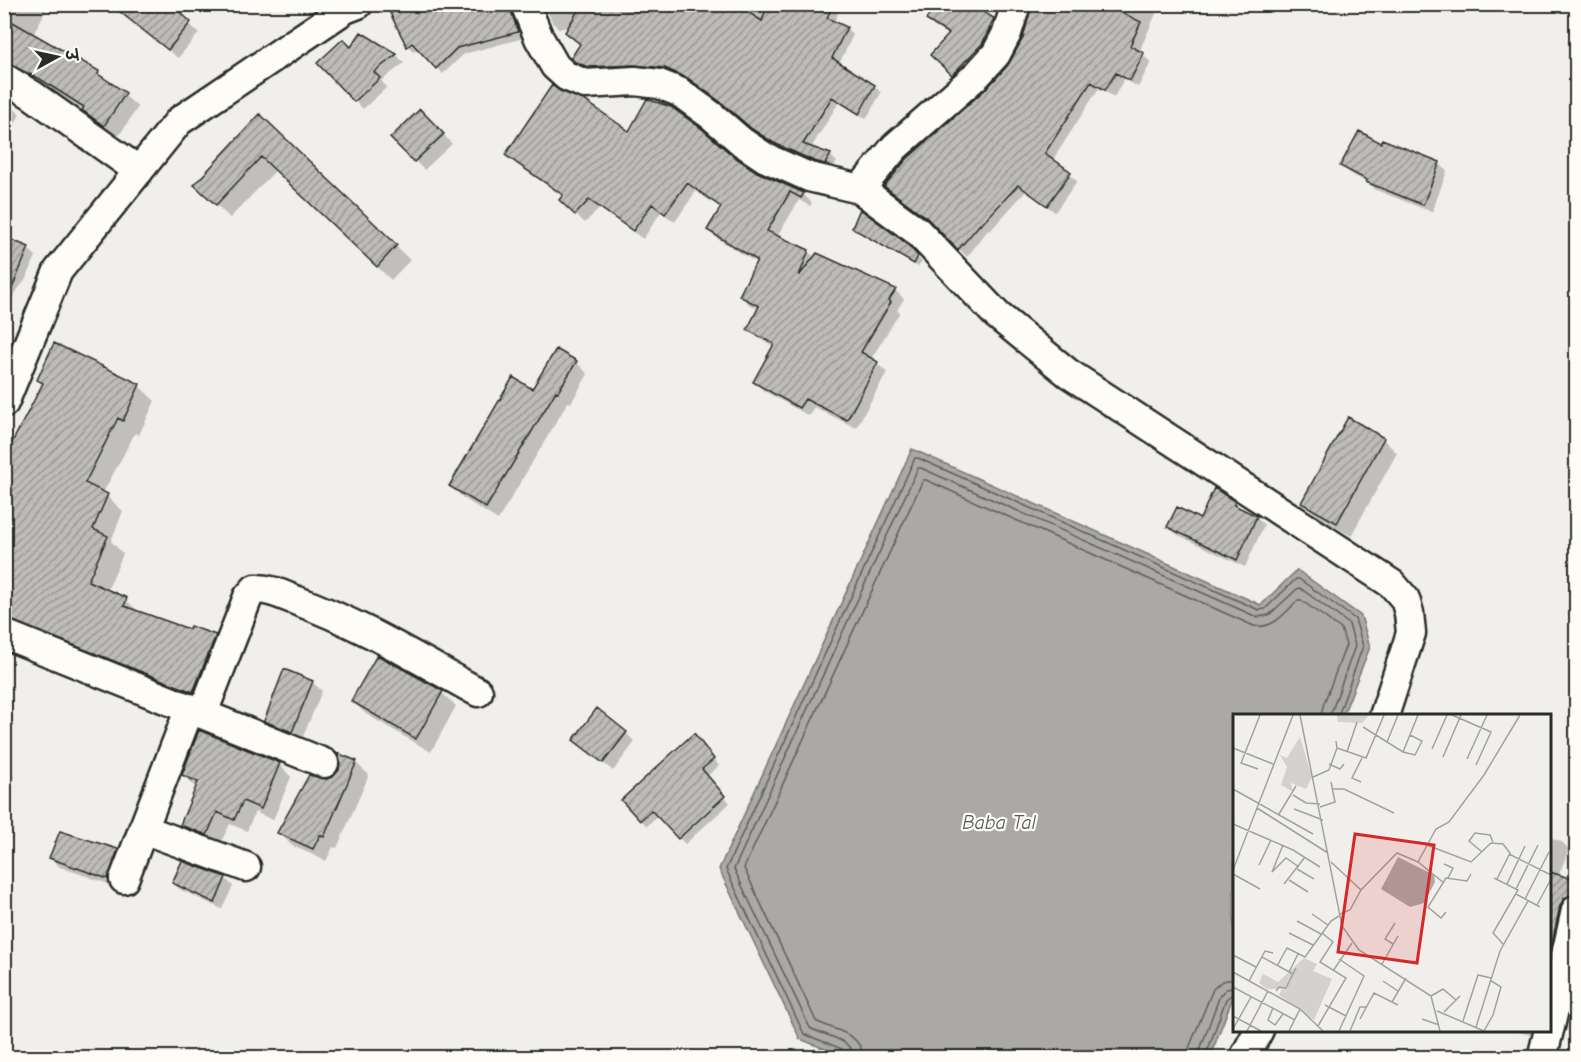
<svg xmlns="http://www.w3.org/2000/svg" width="1581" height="1062" viewBox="0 0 1581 1062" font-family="'Comic Neue','Playpen Sans Deva',sans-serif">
	<defs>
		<pattern id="building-hatch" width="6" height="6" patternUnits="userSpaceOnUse" patternTransform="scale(1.5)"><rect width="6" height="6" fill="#bdbcb8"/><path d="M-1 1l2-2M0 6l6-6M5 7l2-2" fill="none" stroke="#9a9996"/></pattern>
	</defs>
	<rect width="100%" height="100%" fill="#f0efeb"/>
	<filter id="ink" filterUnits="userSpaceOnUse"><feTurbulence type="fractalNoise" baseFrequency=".0167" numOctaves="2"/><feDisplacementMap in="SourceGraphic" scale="12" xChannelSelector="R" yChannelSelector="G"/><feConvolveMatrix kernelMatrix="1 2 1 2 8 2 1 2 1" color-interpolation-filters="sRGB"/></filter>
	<g filter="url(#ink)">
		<path fill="#aaa9a7" stroke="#777775" stroke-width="1.5" d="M912,449L1261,605L1297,570L1361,616L1370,647L1343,715L1234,716V994L1210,1057L847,1058L800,1039L719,869Z"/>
		<path fill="#0003" d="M4,4H49L33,35L98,73L138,107L118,137L97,123L83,110L26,76L4,81Z
			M110,4H168L199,33L178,58Z
			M474,4H511L515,19L524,38L464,54L443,74L419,48L414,52L408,46L442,14Z
			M545,4H842L834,23L846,28L853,35L839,64L875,86L881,93L866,119L839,102L811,148L830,155L837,162L831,170L822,167L782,150L761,135L730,109L697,85L673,74L642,71L596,73L583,68L573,58L581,45L570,26L559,29L552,22Z
			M1033,4H1154L1158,9L1139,52L1151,62L1138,87L1124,79L1114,97L1099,88L1052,161L1077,181L1055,212L1026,191L990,231L988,230L967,257L935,224L886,186L989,88L1012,63L1024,39Z
			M991,18L1000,25L960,80L938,62L949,35L934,27L928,20Z
			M362,34L397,55L404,63L381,81L387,87L363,109L319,63L352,49Z
			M4,99L20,114L6,142L8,144L4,151Z
			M261,116L410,260L391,280L276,170L230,218L196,185Z
			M430,120L452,144L424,170L393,138Z
			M629,133L732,157L756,173L803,194L812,203L810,206L799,200L777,237L808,251L815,258L818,255L895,290L904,299L897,310L900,312L871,359L887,372L856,428L814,407L809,416L764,391L755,382L774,347L758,338L749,329L759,309L750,305L741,296L757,263L718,239L709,230L722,209L696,191L675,222L661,212L643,239L599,208L585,223L561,200L564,197L516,164L507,154Z
			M1382,145L1439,163L1447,171L1432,212L1376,190L1370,184L1351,174L1342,166Z
			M854,228L905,245L922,262L918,267Z
			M4,239L28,249L36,256L27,277L4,309Z
			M55,345L139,386L155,401L139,435L135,433L103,493L123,511L111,541L123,554L107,591L126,600L140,613L190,631L215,636L231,652L209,707L4,628V449L10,452L44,384L39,379Z
			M576,362L588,374L571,403L568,402L498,520L463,498L451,486L532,391Z
			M1349,419L1383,439L1397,453L1351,536L1317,516L1303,502Z
			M1234,503L1242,511L1256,517L1264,525L1245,567L1176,534L1169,526L1200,521Z
			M312,682L322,691L301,741L275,730L265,720Z
			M442,693L456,706L431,752L366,714L352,701Z
			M626,733L635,742L613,771L575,739Z
			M700,741L719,766L707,776L730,803L685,844L658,815L647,826L641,820Z
			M356,763L369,775L337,848L333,847L326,861L291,845L279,832L326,781L335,778L341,769Z
			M279,764L291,777L273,820L255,812L247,831L230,824L219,846L194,837L182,825L196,788L183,775Z
			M4,767L14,776L7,797L4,796Z
			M1550,838L1562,842L1569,849L1558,877L1560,903L1567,910L1550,981Z
			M117,851L126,860L117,887L60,867L51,858Z
			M183,863L226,879L233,886L222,909L181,890L173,883Z
			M1510,1030H1536L1535,1036Z"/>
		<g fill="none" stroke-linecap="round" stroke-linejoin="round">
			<path stroke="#5e5d5d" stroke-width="1.5" d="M846,1058L842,1049L804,1034L726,869L915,458H918L1259,610L1265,609L1296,579H1299L1355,619L1363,646L1338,716
				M854,1058C852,1038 824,1036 810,1028L734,869L918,468H921L1257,617L1269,615L1297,589L1300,588L1349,624L1355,646L1330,716
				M863,1058C862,1032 834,1031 816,1021L744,868L923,480H926L1254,626C1274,629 1285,613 1298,600H1301L1341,629L1346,645L1323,706L1321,716
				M1188,1058L1189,1048L1213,989L1222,981L1234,979
				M1197,1058L1220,995L1226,989L1234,988
				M1205,1058L1226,999L1230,996L1234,995"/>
		</g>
		<path fill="url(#building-hatch)" stroke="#2b2b2b" stroke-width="1.5" d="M110,4H171L191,22L168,50Z
			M410,4H435L441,12L469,4H509L518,32L457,48L436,69L412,43L407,47L390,13Z
			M582,4H735L762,21L768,4H833L827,18L847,27L832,58L875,85L859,114L832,97L803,144L831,154L825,164L814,161L774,143L752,129L722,103L689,79L665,68L634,65L588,67L575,62L571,58L580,44L565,32Z
			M935,4H969L994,18L982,44L952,75L930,55L949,34L926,20Z
			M1032,4H1105L1141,22L1130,46L1144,53L1130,81L1116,73L1105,90L1091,82L1045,153L1071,172L1047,206L1018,185L981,225L980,224L958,250L927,218L884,186L907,159L988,87L1008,65L1023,38Z
			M4,17L99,71L98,74L126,93L104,126L82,110L84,107L40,79L4,62Z
			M361,32L397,54L374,72L380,78L354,102L317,63L343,39L351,47Z
			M552,85L560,91L584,100L629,131L647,99L671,107L702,129L733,156L757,172L804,193L801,198L790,192L767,231L809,250L799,276L817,253L896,289L889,300L891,302L861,352L878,362L847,420L805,399L799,408L753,382L774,344L747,330L759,306L739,296L757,260L707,230L721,207L687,183L665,214L652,204L633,231L589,200L575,215L559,200L563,195L505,155Z
			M420,109L444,134L414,162L390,138Z
			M260,114L397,245L377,267L261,157L216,205L194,185Z
			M1359,131L1381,143L1382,139L1440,162L1423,205L1366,182L1367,180L1340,166Z
			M860,209L906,243L918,256L914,264L852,228Z
			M4,237L29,247L5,305H4Z
			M54,343L140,384L123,421L118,418L85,483L108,494L93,529L108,536L88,581L127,598L124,606L189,629L190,626L216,635L193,692L4,618V458L43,383L37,380Z
			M556,349L577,361L558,392L556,391L486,508L449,486L513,377L532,389Z
			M1348,417L1384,438L1337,523L1301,503Z
			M1214,488L1235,502L1234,505L1257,516L1237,560L1167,527L1177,507L1200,519Z
			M377,655L443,691L416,739L351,701Z
			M284,669L313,681L292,732L264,721Z
			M597,708L627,732L603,763L573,740Z
			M199,730L280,763L261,809L243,801L234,820L217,812L207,835L180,825L198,782L182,775Z
			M694,733L714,759L702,769L725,796L678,839L651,810L640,821L621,800Z
			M337,753L357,761L324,837L320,835L313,849L277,833L309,775L327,779L334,776L339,770L340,761Z
			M60,831L118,849L108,879L49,858Z
			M182,861L226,877L215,903L172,883Z
			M1550,872L1576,880V894L1571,895L1564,898L1560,906L1550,953Z"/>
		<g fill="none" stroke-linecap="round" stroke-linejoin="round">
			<defs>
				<path id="minor" d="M525,4L539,38L555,66L566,76L585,84L635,81L659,84L679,92L712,116L742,142L766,158L809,177L860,189L917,231L997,315L1068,373L1392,584L1405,599L1409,613L1411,633L1384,716
					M4,78L32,95L139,171
					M860,189L895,147L977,75L996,54L1007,33L1016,4
					M4,403L58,271L179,121L345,9L358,4
					M4,634L324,763
					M203,713L248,597L255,589C269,588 282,595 295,600C359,623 418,659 478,692
					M143,829L246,867
					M124,879L190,708
					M1550,1027L1576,910
					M1244,1058L1259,1030
					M1542,1058L1549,1030"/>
			</defs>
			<use href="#minor" stroke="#2b2b2b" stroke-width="33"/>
			<use href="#minor" stroke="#fdfcf7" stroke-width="28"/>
		</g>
	</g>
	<g text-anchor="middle" stroke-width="4.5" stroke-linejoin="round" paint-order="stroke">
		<g font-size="20" font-style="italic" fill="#575756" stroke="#fdfcf7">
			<text x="999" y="829">Baba Tal</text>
		</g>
	</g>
	<g transform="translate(1233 714)">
		<rect width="318" height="318" fill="#f0efeb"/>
		<path d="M104,1H136L129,9L105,8ZM67,23L79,63L73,75L58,69L60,78L48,71L54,53L47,41L54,44ZM71,244L84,250L80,257L99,265L81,306L46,281L49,275H34L26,269L30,260L45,268Z" fill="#d3d2cf"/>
		<path d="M165,143L201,161L202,168L191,189L177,193L148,175Z" fill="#aaa9a7"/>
		<path fill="none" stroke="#a1a19e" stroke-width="1.5" d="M67,1L109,212L126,236L198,282L207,317M219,1L258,18L243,51M130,13L170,38L182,41L189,27L177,21M103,27L104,34L133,44L151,1M154,28L165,1M0,34L40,50M199,35L214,1M114,38L124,8M170,38L185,1M210,43L228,1M234,45L254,1M96,50L107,55L111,50M25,55L8,49L27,1M80,63L96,56L104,34M128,68L119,64L129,44M0,75L80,120M100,75H111L161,99M60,81L73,89L87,90M87,93L102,88L98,68M24,94L95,139M61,95L90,106M46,100L63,72M0,110L60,136L87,153M186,128L238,148L258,129L270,130L277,139L264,165M50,131L39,158L53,144L66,153M249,138L236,127L242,119L257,121L260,128M276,140L318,161M98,148L128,176M185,148L203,115L216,108L251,61L287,1M211,150L220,154L215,164M26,151L38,126M64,155L81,165M0,156L60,1M0,160L27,175M261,164L285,176L260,219L270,230M56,166L75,178M51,170L72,143M274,170L292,132M283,175L305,131M283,180L307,193M292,185L316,138M304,191L318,165M213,198L208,204L195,193L213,164L234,167L238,160M79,200L95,211M107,200L117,196L128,176L164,139L185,148L211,169M64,207L88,220M56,219L80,231M160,230L152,225L162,209M0,241L23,253M29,243L60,260M149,250L165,222M44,252L54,234L72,243L98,207L106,202M100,257L119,229M0,258L67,295L56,317M56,258L65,240M16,267L32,237L40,239M150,267L165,277M0,273L62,306M43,277L46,273L53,274L63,254M198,282L210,275L223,286M159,288L173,264M92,291L113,302M40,294L35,306L42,311L50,300M67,295L90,317M204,297L251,317M211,298L227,282M0,302L28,317M127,305L141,279L165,291M189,305L206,311M230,307L245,261L258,264M85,312L113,264L87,248L100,228L89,219M243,313L267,237L295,187M0,315L18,283M14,317L35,277M106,317L131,262L106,245M117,317L127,293H133M251,317L260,301L268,273L257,266"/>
		<path fill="#d62828" fill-opacity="0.15" stroke="#d62828" stroke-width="3" d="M122,120L201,131L184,249L105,238Z"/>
		<rect width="318" height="318" fill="none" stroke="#2b2b2b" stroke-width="3"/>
	</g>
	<rect width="1581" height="1062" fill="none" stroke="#fdfcf7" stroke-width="24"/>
	<rect x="12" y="12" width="1557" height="1038" fill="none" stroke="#2b2b2b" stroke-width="2" filter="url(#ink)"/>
	<g transform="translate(57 57) rotate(82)" stroke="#fdfcf7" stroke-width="4.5" paint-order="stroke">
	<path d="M0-4.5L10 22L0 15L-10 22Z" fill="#2b2b2b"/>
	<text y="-9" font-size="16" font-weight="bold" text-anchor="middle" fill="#2b2b2b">उ</text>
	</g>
</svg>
